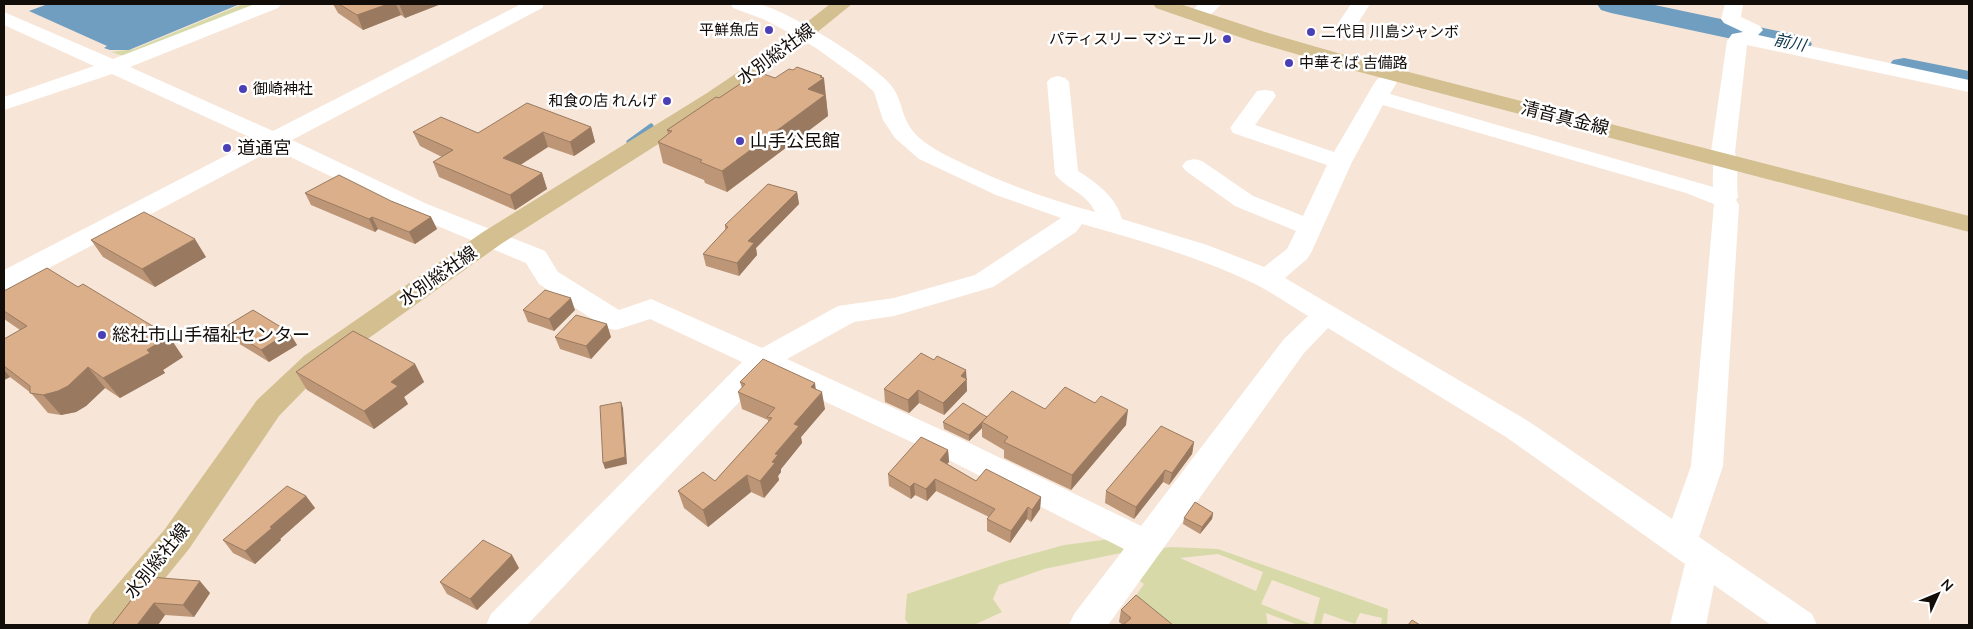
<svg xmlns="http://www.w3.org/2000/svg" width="1973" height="629" viewBox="0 0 1973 629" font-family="'Nunito Sans','Noto Sans JP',sans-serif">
	<rect width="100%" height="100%" fill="#f7e6d8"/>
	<path fill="#d7daa8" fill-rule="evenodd" d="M243,4H259L124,56L111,52L134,49Z
		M1110,539L1124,548L1121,553L1044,569L999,585L993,599L1002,612L974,625H909L905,619L907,594L1006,561L1064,545Z
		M1171,547L1218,549L1388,609L1387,625H1381L1382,618L1360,613L1355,624L1324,613L1321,625H1298L1266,613L1268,625H1162L1133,600L1144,584L1137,579L1164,548ZM1218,554L1263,572L1256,591L1180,558ZM1272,580L1320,598L1313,625L1261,604Z"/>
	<path fill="#6f9ec0" d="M48,4H240L129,50H110L104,48L107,46L29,11Z"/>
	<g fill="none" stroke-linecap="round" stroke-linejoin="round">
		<path stroke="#6f9ec0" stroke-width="5" d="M629,142L651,126"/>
		<path fill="#6f9ec0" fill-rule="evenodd" d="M1597,4H1650L1797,35L1808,38L1812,44L1808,50L1797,53L1611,13L1601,10Z
			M1904,58L1969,71V89L1893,74L1888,67L1893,60Z"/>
		<path fill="#fff" fill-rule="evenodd" d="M255,4H281L278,8L130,67L273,131L521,4H544L542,8L292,140L427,204L545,251L558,272L619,310L651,299L762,348L838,306L894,298L975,275L1061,218L996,195L919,159L895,138L883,120L874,92L863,82L816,48L790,33L763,19L733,8L731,4C739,4 749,3 757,4C784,8 872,63 890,84C906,103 898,121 923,141C936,151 952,158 966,165C1008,185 1051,200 1095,212C1087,193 1066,189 1055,174L1047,82L1051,78L1058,76L1065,78L1069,82L1078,171C1097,183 1116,197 1122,219L1207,245L1264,267L1287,249L1296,231L1235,206L1186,171L1182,166L1186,161L1194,159L1202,161L1253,196L1303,216L1327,165L1233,133L1230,128L1257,91L1265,90L1273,91L1276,96L1255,125L1334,152L1375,82L1379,78L1386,76L1393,78L1397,82L1390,94L1713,187C1712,173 1715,167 1711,152L1727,41L1732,34L1743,32L1724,23L1721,19L1725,4H1743L1741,17L1760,26L1763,30L1758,35L1969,80V92L1747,45L1735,152C1739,167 1736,181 1738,197L1736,200L1739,205L1723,466L1699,537L1812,614L1817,625H1771L1714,585L1706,625H1670L1685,564L1506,437L1328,328L1304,353L1108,625H1069L1074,614L1124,549L937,454L766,374L527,625H486L491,614L742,362L650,319L616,330L606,328L539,284L526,263L409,214L274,149L13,287L4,290V270L256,140L112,74L4,110V97L94,66L4,25V12L113,59ZM1383,105L1686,193L1714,204L1691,466L1672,519L1528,421L1285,278L1307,259L1311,253L1352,162ZM1082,224C1141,241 1200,257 1255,284C1273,293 1290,305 1308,316L1284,339L1141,526L959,438L787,359L854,322L894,316L993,287L1076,232Z
			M1199,4H1221C1213,14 1202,23 1189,20L1186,16Z
			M1351,4H1370L1356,26L1349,28L1342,26L1339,22Z"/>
		<path fill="#d3bf8f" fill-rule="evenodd" d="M830,4H852L788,56L723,103L501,244L324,370L279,416L189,549L127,625H87L92,614L165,529L257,400L304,356L483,232L707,93L774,48Z
			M1153,4H1180L1265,32L1362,60L1969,216V232L1348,69L1251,41L1156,8Z"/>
	</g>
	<path fill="#bc9677" d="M333,4H441L405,18L401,15L363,30L338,13Z
		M775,78H822L826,98L828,116L727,192L705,183L704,180L663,163L658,142L668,134L667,130L719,98Z
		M591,127L595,142L574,156L548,147L520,165L542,173L547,189L515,210L439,177L433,162L442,157L420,146L413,132L478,133Z
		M797,192L799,204L756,248L757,255L739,276L706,266L703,254L725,230V225Z
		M305,193L391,201L431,217L437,229L415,244L378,229L375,232L311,205Z
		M91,240L206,257L155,287L103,257Z
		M4,291L183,357L163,370L165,373L120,398L105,388L86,406L76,412L61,415L48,413L31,393L10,377L4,380V339L20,330L4,319Z
		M523,310H575L554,331L528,322Z
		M225,327L289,332L297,345L269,362L233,340Z
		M555,337H611L591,359L560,349Z
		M934,360L966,370L967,391L944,415L919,403L909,413L885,402L884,389Z
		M415,364L424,382L404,397L408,404L374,429L307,390L296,372Z
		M740,382L816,389L825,409L801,437L802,443L781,469V472L778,476L779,480L764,498L751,492L708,527L684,508L678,491L715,481L768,422V420L742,409L738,392L742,388Z
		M1045,409L1126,425L1071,490L1004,458V450L982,437V428L969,441L944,429L943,422Z
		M1194,442L1192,454L1169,485L1163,482L1134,519L1105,503L1106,491Z
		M948,450L949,462L947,464L976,481L1041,497L1040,509L1031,522L1027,519L1010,543L987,531V519L989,517L936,491L927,501L915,495L911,499L889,486L888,474Z
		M306,496L315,508L280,539L281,540L255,564L233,553L223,540Z
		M1213,513L1212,519L1200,534L1183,524L1184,518Z
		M519,568L477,610L447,594L440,582Z
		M149,577L210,593L194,617L165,615L158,625H112Z
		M1121,610L1173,625H1123L1119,622Z"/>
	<path fill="#997a61" d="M388,4H396L401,15L363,30L357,15Z
		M399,4H441L405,18Z
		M822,76V79L824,78L828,116L727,192L722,171Z
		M591,127L595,142L574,156L570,142Z
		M543,132L548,147L508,173L503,158Z
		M542,173L547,189L515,210L510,195Z
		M797,192L799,204L756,248L757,255L739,276L737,263L748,241Z
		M372,217L378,229L375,232L369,219Z
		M431,217L437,229L415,244L409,232Z
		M195,239L206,257L155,287L142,269Z
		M571,298L575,310L554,331L549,319Z
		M607,324L611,337L591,359L586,346Z
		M289,332L297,345L269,362L261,350Z
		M169,336L183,357L163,370L165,373L120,398L103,378Z
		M415,364L424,382L404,397L408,404L374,429L364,411L391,382Z
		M88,367L105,388L86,406L76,412L61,415L43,395Z
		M4,370L10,377L4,380Z
		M966,370L967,391L944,415L943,403L961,376Z
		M815,383L817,398L822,392L825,409L801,437L802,443L781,469V472L778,476L779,480L764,498L760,481L775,454L794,424L811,387Z
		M918,390L919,403L909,413L908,400Z
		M621,402L623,408L627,464L605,469L603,463Z
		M1128,410L1126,425L1071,490L1072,475Z
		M987,417L982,422V428L969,441V435Z
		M1194,442L1192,454L1169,485L1172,473Z
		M948,450L949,462L940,472V460Z
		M1165,470L1163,482L1134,519L1136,507Z
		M747,475L751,492L708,527L703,510Z
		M935,479L936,491L927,501L926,489Z
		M914,483L915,495L911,499L910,487Z
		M306,496L315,508L280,539L281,540L255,564L245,551L270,527Z
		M1041,497L1040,509L1031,522L1032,510Z
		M1028,507L1027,519L1010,543L1011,531Z
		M1213,513L1212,519L1200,534L1202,527Z
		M512,555L519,568L477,610L470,599Z
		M200,581L210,593L194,617L183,605Z
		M154,603L165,615L158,625H137Z"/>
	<path fill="#dbaf8a" stroke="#997a61" d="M339,4H388L357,15Z
		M797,67L822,76L820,77L824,78L808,89L825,95L722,171L700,162L702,160L658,142L672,131L667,130L716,97L719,98L758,72L775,78L789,69L793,70Z
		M527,103L591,127L570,142L543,132L503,158L542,173L510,195L433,162L453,150L413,132L441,117L478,133Z
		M339,175L391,201L431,217L409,232L372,217L369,219L305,193Z
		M768,184L797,192L748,241L754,243L737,263L703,254L728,227L725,225Z
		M144,212L195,239L142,269L91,240Z
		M47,268L78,287L83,284L169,336L147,350L150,353L103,378L88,367L68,386L58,391L43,395L30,393V386L4,366V339L27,326L4,311V291Z
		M545,290L571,298L549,319L523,310Z
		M253,310L289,332L261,350L225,327Z
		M576,315L607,324L586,346L555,337Z
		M353,331L415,364L391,382L398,386L364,411L296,372Z
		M921,353L934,360L937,356L966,370L961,376L967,379L943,403L918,390L908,400L884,389Z
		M763,359L815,383L811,387L822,392L794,424L799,426L775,454L778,455L772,462L775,463L760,481L747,475L703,510L678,491L703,472L715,481L772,418L767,417L775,408L738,392L745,384L740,382Z
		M1065,387L1095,403L1101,396L1128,410L1072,475L1004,442L1008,437L982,422L1012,391L1045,409Z
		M621,402L625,457L603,463L600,406Z
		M963,403L987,417L969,435L943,422Z
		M1161,426L1194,442L1172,473L1165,470L1136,507L1106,491Z
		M921,437L948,450L940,460L976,481L986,469L1041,497L1032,510L1028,507L1011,531L987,519L995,509L935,479L926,489L914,483L910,487L888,474Z
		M287,486L306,496L270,527L272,528L245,551L223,540Z
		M1195,502L1213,513L1202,527L1184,518Z
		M483,540L512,555L470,599L440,582Z
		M149,577L200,581L183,605L154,603L137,625H112Z
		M1136,595L1173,625H1123L1131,618L1121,610Z
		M1412,620L1420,625H1408Z"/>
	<g fill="#4b3fb6" stroke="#fff" stroke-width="2">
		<circle cx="769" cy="30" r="5"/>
		<circle cx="1311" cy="32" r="5"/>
		<circle cx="1227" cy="39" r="5"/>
		<circle cx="1289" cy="63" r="5"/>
		<circle cx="243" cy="89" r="5"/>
		<circle cx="667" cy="101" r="5"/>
		<circle cx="740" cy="141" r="5"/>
		<circle cx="227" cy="148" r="5"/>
		<circle cx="102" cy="335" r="5"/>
	</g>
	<g text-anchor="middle" stroke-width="5" stroke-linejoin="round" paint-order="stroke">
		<g font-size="15" fill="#130d09" stroke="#fff" text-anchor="end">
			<text x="759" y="35">平鮮魚店</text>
			<text x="1321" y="37" text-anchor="start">二代目 川島ジャンボ</text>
			<text x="1217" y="44">パティスリー マジェール</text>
			<text x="1299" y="68" text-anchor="start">中華そば 吉備路</text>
			<text x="253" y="94" text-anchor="start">御崎神社</text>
			<text x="657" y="106">和食の店 れんげ</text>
		</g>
		<g font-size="16" font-style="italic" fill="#093149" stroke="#fff">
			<text transform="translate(1790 42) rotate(12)" y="6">前川</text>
		</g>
		<g font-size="18" fill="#130d09" stroke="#fff">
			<text transform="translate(776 54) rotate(-36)" y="6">水別総社線</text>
			<text transform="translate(1565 118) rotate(14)" y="6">清音真金線</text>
			<text transform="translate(438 276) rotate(-35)" y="6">水別総社線</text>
			<text transform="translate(157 561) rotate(-51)" y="6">水別総社線</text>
		</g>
		<g font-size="18" fill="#130d09" stroke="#fff" text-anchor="start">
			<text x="750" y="147">山手公民館</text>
			<text x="237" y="154">道通宮</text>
			<text x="112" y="341">総社市山手福祉センター</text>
		</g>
	</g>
	<rect width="1973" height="629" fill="none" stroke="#130d09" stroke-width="10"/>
	<g transform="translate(1938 594) rotate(46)" stroke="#ffffff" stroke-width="4" paint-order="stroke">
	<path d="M0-4L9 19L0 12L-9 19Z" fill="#130d09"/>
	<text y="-8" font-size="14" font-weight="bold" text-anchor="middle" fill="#130d09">N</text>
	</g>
</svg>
